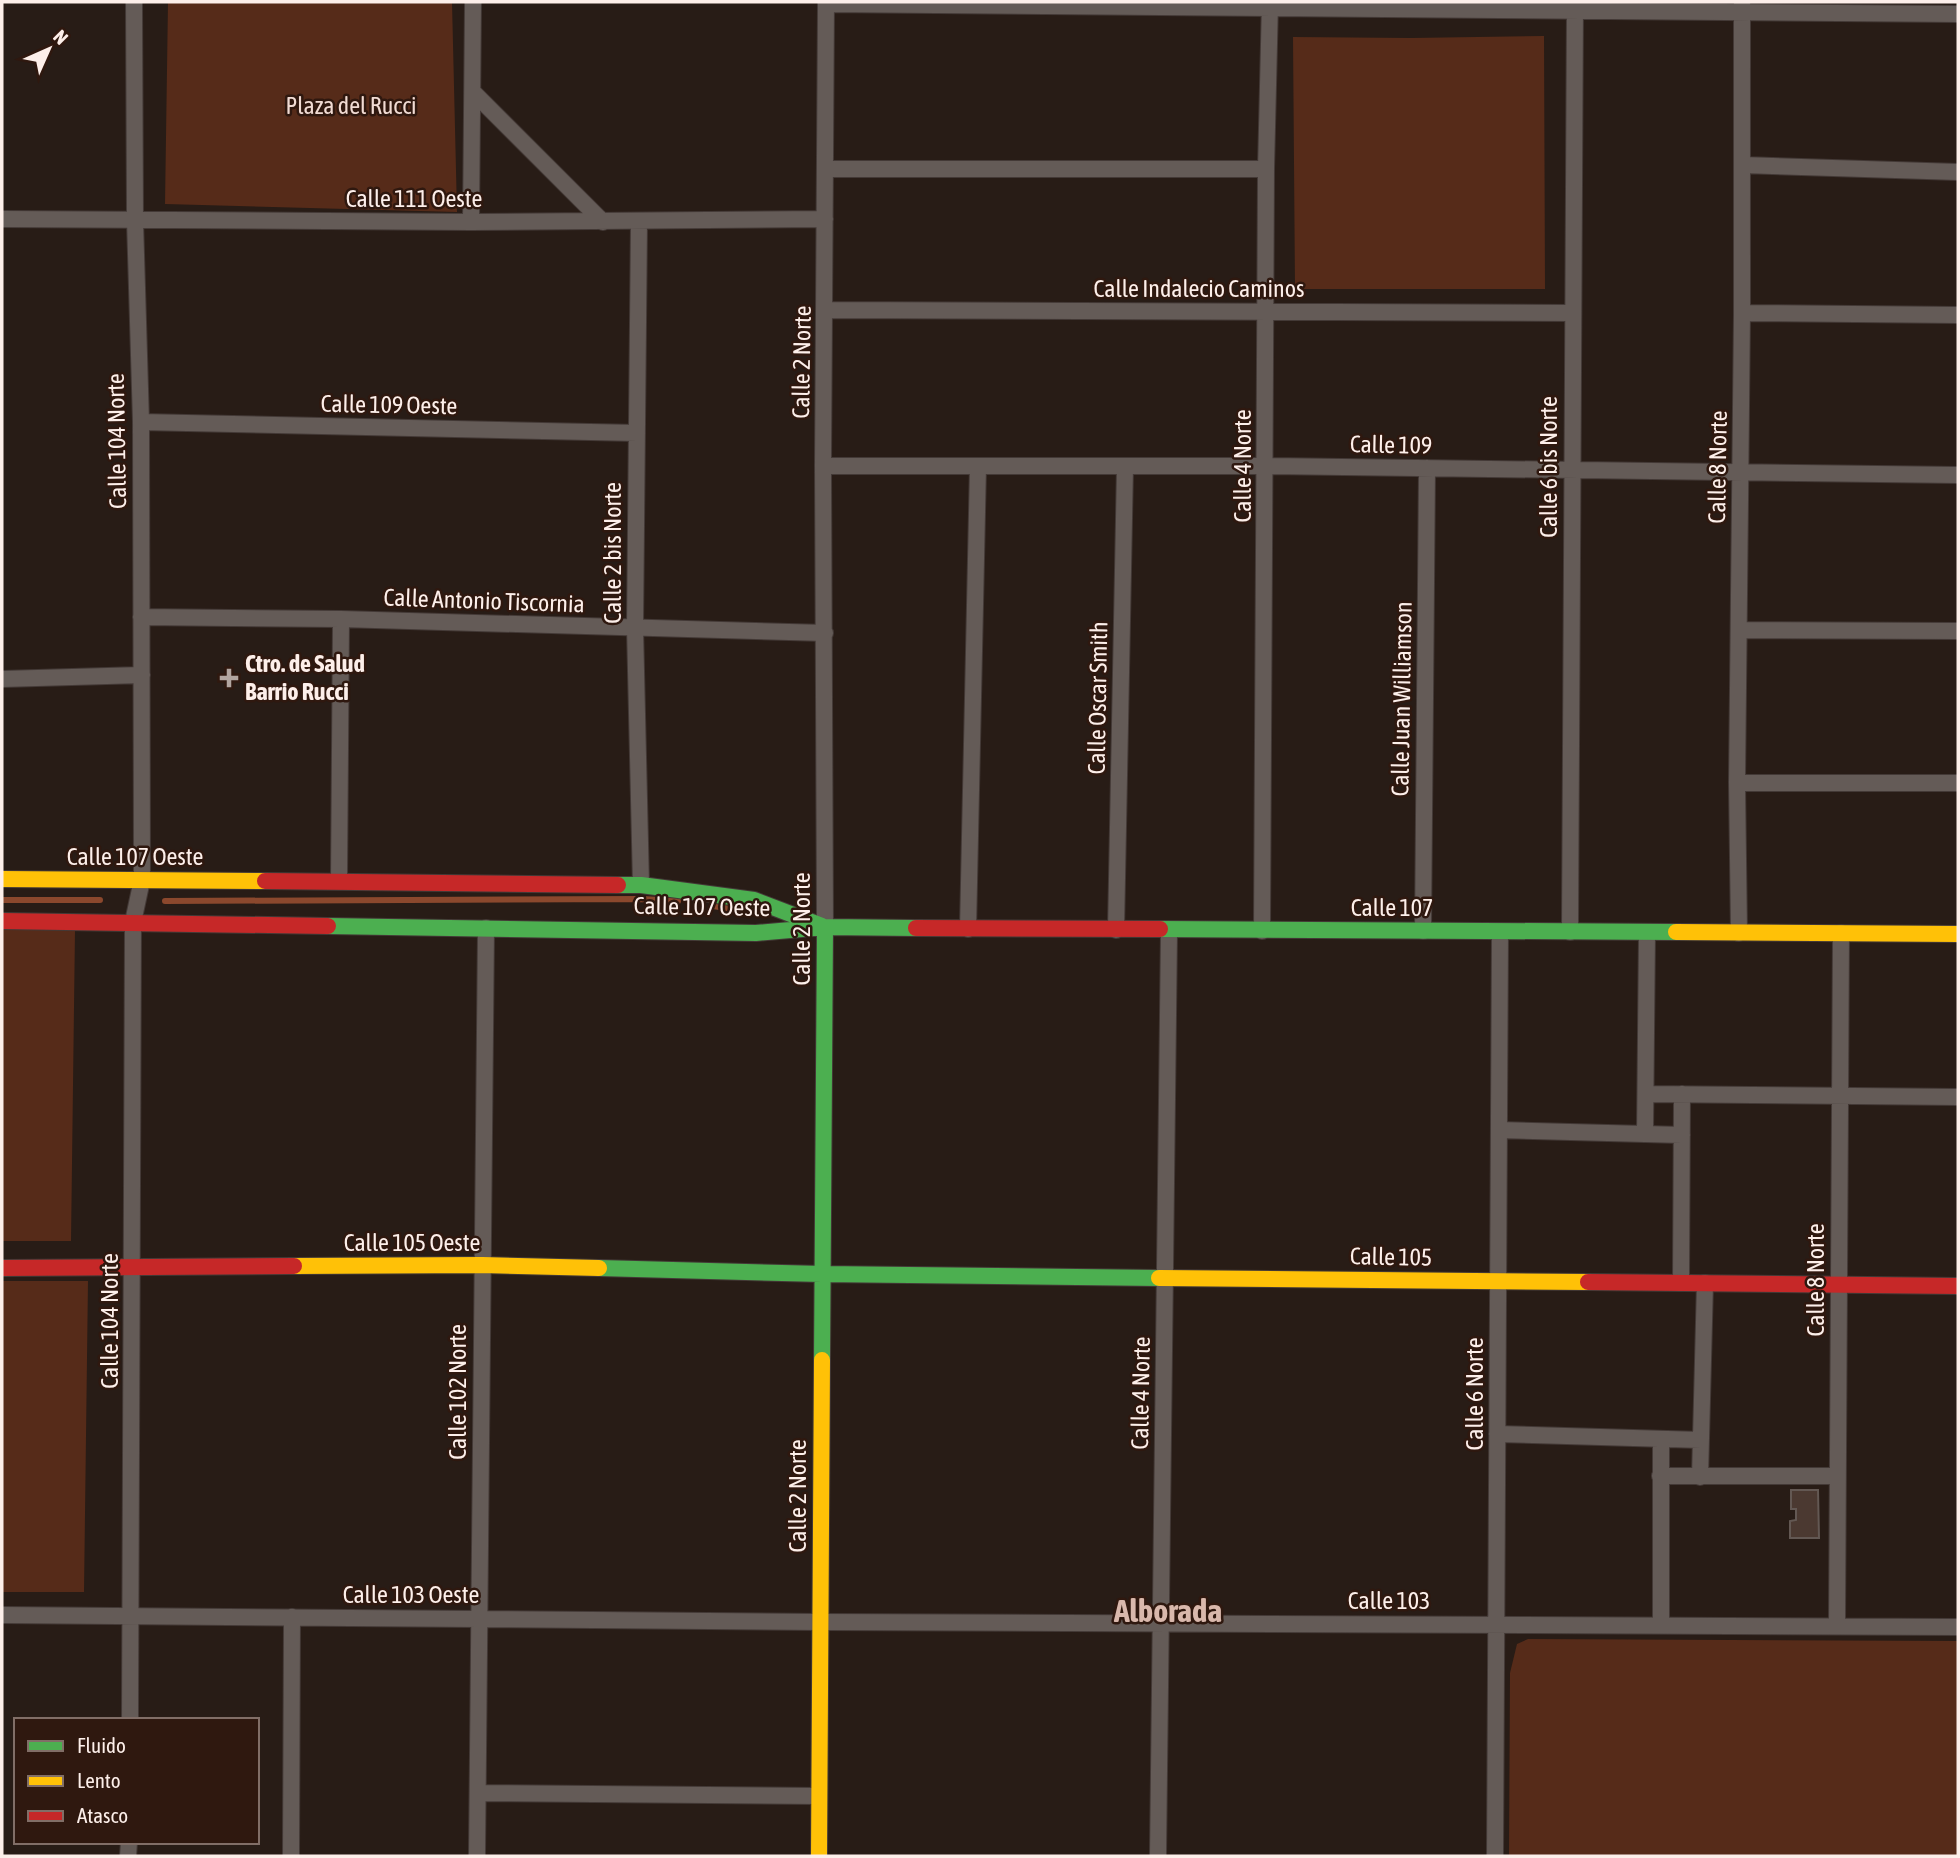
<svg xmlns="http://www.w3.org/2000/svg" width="1960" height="1858" viewBox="0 0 1960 1858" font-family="'Asap Condensed',sans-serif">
	<rect width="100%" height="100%" fill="#281c16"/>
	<path fill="#562b19" d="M168,2H452L457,212L165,204Z
		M1544,36L1545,289H1295L1293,37L1411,38Z
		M2,930H75L71,1241H2Z
		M2,1281H88L84,1592H2Z
		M1528,1639L1958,1641V1856H1509L1510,1673L1517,1644Z"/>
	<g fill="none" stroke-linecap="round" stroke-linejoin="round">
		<path stroke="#8b482d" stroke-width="6" d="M2,900H100
			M165,901L642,899L678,901
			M713,906L757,913"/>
	</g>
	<path fill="#4b3931" stroke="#635853" stroke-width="2" d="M1791,1490H1818L1819,1538H1790V1521L1796,1520V1509H1791Z"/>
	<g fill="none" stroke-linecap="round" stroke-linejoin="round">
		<defs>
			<path id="street" d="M826,4L1958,14
				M474,93L603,222
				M1743,165L1958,172
				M825,169H1266
				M2,219L471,222L825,219
				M639,221L635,628L641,885
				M471,222L473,2
				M825,310L1573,313
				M1742,313L1958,315
				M141,422L637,433
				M823,466H1266L1958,475
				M141,617L341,619L825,633
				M1739,630L1958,631
				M2,679L142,675
				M1737,783H1958
				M339,881L341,619
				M825,927L823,466L826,2
				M968,929L978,466
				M1116,930L1125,467
				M1262,931L1266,169L1270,2
				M1423,931L1427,468
				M1570,932L1575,2
				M1739,933L1737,783L1742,313V4
				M1646,1094L1958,1097
				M1499,1130L1682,1135
				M1645,1134L1647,933
				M1681,1283L1682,1094
				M1497,1434L1701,1440
				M1661,1439V1625
				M1660,1476H1837
				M1700,1477L1705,1283
				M2,1615L821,1622L1958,1627
				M1837,1626L1841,933
				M130,1720L133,922L142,880L141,422L135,221L134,2
				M478,1793L819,1796
				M128,1856L129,1842
				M291,1856L292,1617
				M477,1856L486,928
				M1158,1856L1169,931
				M1495,1856L1500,932"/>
			<path id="fast" d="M618,885H641L754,900L822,926
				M328,926L756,933L825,927L916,928
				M1160,929L1676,932
				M599,1268L822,1274L1159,1278
				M822,1360L825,927"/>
			<path id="slow" d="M2,879L265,881
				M1676,932L1958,934
				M294,1266L482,1265L599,1268
				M1159,1278L1588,1282
				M819,1856L822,1360"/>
			<path id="jam" d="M265,881L618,885
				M2,921L328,926
				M916,928L1160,929
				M2,1268L294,1266
				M1588,1282L1958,1286"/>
		</defs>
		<use href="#street" stroke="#433936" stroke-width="18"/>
		<use href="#fast" stroke="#433936" stroke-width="18"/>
		<use href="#slow" stroke="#433936" stroke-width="18"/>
		<use href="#jam" stroke="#433936" stroke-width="18"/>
		<use href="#street" stroke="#645b57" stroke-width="16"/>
		<use href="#fast" stroke="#4caf50" stroke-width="16"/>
		<use href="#slow" stroke="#ffc107" stroke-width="16"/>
		<use href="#jam" stroke="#c62828" stroke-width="16"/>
	</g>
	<path fill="#b2a5a0" stroke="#2f180f" stroke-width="2.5" d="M225.5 667.5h7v7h7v7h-7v7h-7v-7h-7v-7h7z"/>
	<g text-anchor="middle" stroke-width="5" stroke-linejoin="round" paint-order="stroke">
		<g font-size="24" fill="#f1dbd3" stroke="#2f180f">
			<text x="351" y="114">Plaza del Rucci</text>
		</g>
		<g font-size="24" fill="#fdefea" stroke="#2f180f">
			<text x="414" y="207">Calle 111 Oeste</text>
			<text x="1199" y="297">Calle Indalecio Caminos</text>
			<text transform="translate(802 362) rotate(-89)" y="8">Calle 2 Norte</text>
			<text transform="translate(389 405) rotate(1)" y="8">Calle 109 Oeste</text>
			<text transform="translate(117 441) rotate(-91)" y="8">Calle 104 Norte</text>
			<text transform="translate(1391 445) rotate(1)" y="8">Calle 109</text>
			<text transform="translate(1243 466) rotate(-90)" y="8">Calle 4 Norte</text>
			<text transform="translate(1549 467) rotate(-90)" y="8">Calle 6 bis Norte</text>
			<text transform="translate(1718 467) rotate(-89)" y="8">Calle 8 Norte</text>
			<text transform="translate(613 553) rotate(-90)" y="8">Calle 2 bis Norte</text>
			<text transform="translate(484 601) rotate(2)" y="8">Calle Antonio Tiscornia</text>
			<text transform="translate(1098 698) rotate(-89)" y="8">Calle Oscar Smith</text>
			<text transform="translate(1402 699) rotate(-89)" y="8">Calle Juan Williamson</text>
			<text x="135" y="865">Calle 107 Oeste</text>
			<text transform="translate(702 907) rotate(1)" y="8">Calle 107 Oeste</text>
			<text x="1392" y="916">Calle 107</text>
			<text transform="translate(802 929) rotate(-90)" y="8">Calle 2 Norte</text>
			<text x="412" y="1251">Calle 105 Oeste</text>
			<text transform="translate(1391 1257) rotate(1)" y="8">Calle 105</text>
			<text transform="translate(1816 1280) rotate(-90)" y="8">Calle 8 Norte</text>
			<text transform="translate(110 1321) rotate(-90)" y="8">Calle 104 Norte</text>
			<text transform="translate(458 1392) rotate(-90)" y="8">Calle 102 Norte</text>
			<text transform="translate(1141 1393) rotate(-89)" y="8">Calle 4 Norte</text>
			<text transform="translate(1475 1394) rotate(-90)" y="8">Calle 6 Norte</text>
			<text transform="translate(798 1496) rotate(-90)" y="8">Calle 2 Norte</text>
			<text x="411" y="1603">Calle 103 Oeste</text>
			<text x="1389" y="1609">Calle 103</text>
		</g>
		<g font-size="24" font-weight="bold" fill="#fdefea" stroke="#2f180f" text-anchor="start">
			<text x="245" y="672">Ctro. de Salud<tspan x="245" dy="28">Barrio Rucci</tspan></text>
		</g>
		<g font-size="32" font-weight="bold" fill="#d9b8ac" stroke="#2f180f">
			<text x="1168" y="1622">Alborada</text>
		</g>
	</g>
	<rect width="1960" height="1858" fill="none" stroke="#fdefea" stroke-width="7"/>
	<rect x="14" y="1718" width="245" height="126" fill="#2f180f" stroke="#816e67" stroke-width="2"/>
	<rect x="28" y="1741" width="35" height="10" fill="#4caf50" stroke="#816e67" stroke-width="2"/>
	<text x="77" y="1753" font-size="21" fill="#fdefea">Fluido</text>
	<rect x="28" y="1776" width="35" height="10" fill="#ffc107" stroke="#816e67" stroke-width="2"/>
	<text x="77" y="1788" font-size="21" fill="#fdefea">Lento</text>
	<rect x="28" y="1811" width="35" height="10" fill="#c62828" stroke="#816e67" stroke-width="2"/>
	<text x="77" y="1823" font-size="21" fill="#fdefea">Atasco</text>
	<g transform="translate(49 49) rotate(45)" stroke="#2f180f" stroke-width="5" paint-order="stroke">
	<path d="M0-5L12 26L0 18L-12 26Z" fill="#fdefea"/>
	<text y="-10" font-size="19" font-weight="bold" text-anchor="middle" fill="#fdefea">N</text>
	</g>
</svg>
